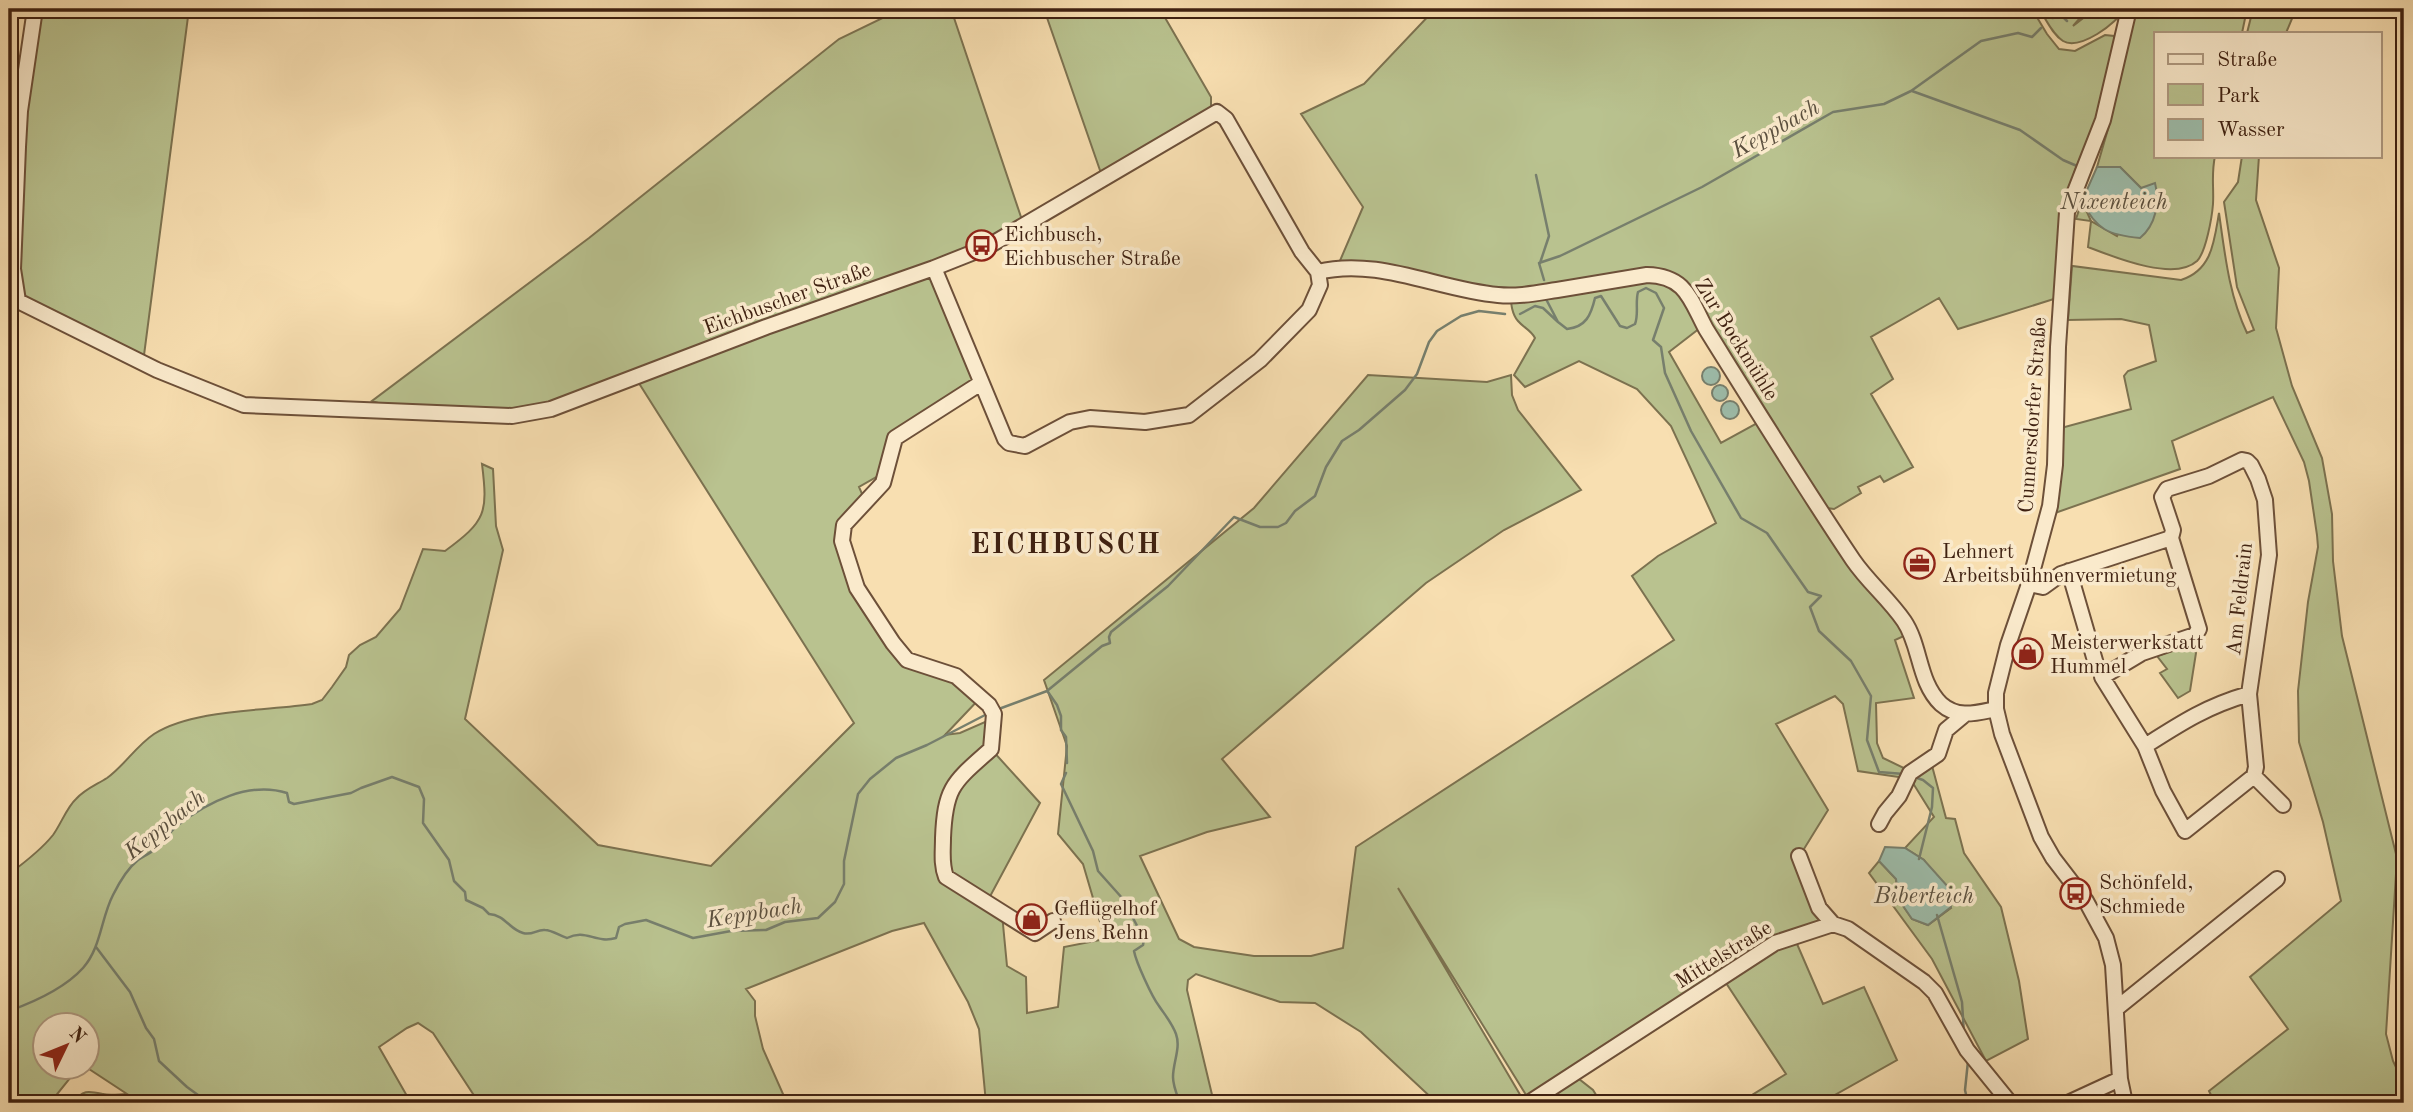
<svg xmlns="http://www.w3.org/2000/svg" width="2413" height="1112" viewBox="0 0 2413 1112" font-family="'Old Standard TT',serif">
	<rect width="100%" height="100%" fill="#f8dfb1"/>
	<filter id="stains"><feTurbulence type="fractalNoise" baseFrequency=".00286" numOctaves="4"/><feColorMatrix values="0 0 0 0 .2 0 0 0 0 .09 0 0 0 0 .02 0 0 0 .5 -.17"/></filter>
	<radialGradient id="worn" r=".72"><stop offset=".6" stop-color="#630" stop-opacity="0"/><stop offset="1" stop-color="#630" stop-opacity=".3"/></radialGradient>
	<path fill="#b9c28f" stroke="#7c7250" stroke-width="2" d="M35,9H189L143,363L25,299L16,270L18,147Z
		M901,9H951L1023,223L937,263L981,383L895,438L878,476L859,487L866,503L844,525L857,588L907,660L982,696L945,735L960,733L994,718L991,749L1040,803L987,902L1002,914L1007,966L1026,977L1027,1013L1058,1007L1064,947L1105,939L1083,864L1058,834L1067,746L1044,680L1254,508L1368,375L1487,382L1511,375L1512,395L1518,410L1581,490L1504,530L1426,583L1222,759L1270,817L1207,832L1140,856L1179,939L1194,947L1254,956H1311L1343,948L1356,847L1674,640L1632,576L1658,556L1716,523L1671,426L1637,389L1579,361L1525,387L1514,375L1535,338C1531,330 1524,328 1518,321C1511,313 1511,301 1510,291L1339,263L1363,207L1301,114L1364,84L1435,9H2032L2047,34L2059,49L2075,51L2105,35L2114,36V42L2099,115L2075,170L2063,210L2057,298L1958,329L1939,298L1871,337L1893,379L1871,394L1913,467L1884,482L1880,476L1858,487L1861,493L1834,509L1827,508L1713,338L1693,291L1684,280L1669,274L1700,328L1669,352L1721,443L1759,422L1899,622L1906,635L1895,640L1914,698L1876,703L1877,743L1883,758L1908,770L1905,778L1858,771L1843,704L1835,696L1776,724L1828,810L1799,857L1833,924L1794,937L1823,1004L1864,987L1897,1060L1835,1095L1838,1103H1739L1786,1074L1722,977L1574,1075L1593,1090L1601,1103H1531L1398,888L1525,1103H1437L1361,1032L1315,1003L1280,1002L1196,974L1188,980L1187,990L1214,1103H986L979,1029L968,1002L924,923L892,931L746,989L755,1001V1016L763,1049L787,1103H479L433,1033L418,1023L407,1028L379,1047L411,1103H74C82,1089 89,1091 103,1094C110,1096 120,1094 127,1094L86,1067L88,1024H46V1066L79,1067L50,1103H9V874C24,863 41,850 53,835C61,824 67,807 76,799C85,789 96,785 107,778C124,766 136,746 154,734C193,709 266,711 312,704L322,700L332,687L346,667L349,655L360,645L376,637L400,609L423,549L445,551C486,521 488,513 482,464L493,469L496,526L503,550L465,719L598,845L711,866L854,723L635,377L551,409L410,413L372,401L589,238L839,39Z
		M1044,9H1160L1211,97V109L1102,176Z
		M2039,9H2088L2073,26L2095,9H2124C2118,23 2079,51 2063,41C2052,34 2046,19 2039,9Z
		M2135,9H2247L2242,33H2156V156H2215C2211,175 2214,186 2213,204C2212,217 2206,252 2197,261C2174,282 2114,257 2088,247L2091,221L2076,219L2082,201L2091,221L2117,236L2141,188L2120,167H2097L2108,129L2123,46Z
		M2253,9H2296L2286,33H2247Z
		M2242,156H2259L2256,200L2279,268L2276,328L2292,386L2322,458L2332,514L2333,561L2342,636L2397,858L2386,1034L2393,1061L2404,1084V1103H2215L2209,1091L2288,1029L2250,977L2341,901L2323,822L2299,742L2298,691L2308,602L2318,547L2317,535L2309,481L2304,462L2273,397L2172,441L2180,469L2055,513L2061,428L2131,409L2124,376L2128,371L2156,361L2149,325L2121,319L2068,320L2072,266L2181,280C2212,270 2214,242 2219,213C2225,255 2229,295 2247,333L2254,330L2237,287L2224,202L2238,182Z
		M2191,644L2196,653L2190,691L2178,698L2160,673L2167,669L2157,656Z
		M1931,762L1946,818L1955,819L1964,853L2001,907L2019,981L2028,1039L1986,1061L1932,959L1869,873L1879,861L1896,879L1899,900L1912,919L1928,925L1951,908L1924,860L1905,848L1934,817L1911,780Z"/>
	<path fill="#9dbdab" stroke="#777f6d" stroke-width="2" d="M2097,167H2120L2141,188L2155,183C2160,202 2156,225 2140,238C2109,235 2096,230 2082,201Z
		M1702 376a9 9 0 1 1 18 0a9 9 0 1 1-18 0Z
		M1712 393a8 8 0 1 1 16 0a8 8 0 1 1-16 0Z
		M1721 410a9 9 0 1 1 18 0a9 9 0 1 1-18 0Z
		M1885,847L1905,848L1924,860L1949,888L1951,907L1928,925L1912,919L1899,900L1896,879L1879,861Z"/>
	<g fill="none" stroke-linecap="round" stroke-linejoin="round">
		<path stroke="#777f6d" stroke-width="2.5" d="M2053,17L2060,9
			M2052,18L2063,17L2067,21
			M1912,91L2020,130L2063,160L2077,166
			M1536,175L1549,236L1540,263
			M1544,280L1539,263L1560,256L1702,187L1833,112L1884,104L1911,91L1981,41L2018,33L2032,37L2041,28
			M1520,314L1535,306L1543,308L1558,322L1546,299
			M1558,322L1567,329C1586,327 1591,315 1595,298L1601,296L1620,326L1627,328L1635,324C1639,314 1635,303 1638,292L1646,288L1656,293L1664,308L1653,340L1661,347L1665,373L1691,431L1741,518L1767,533L1808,592L1821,596L1810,607L1819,631L1851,661L1871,696L1867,740L1879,772L1904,774
			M1048,692L1057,705L1061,716V730L1066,737L1067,763
			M996,710L1047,691L1102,646L1110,643L1109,637L1111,632L1168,586L1234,517L1260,527H1278L1286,523L1295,511L1315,496L1326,467L1342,441L1359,430L1405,390L1417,374L1429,342L1437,331L1461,316L1479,311L1505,314
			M1066,773L1061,784L1093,851L1098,871L1123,899L1144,939L1143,945L1134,951C1136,962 1152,997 1159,1006C1165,1015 1172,1023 1176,1034C1181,1048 1173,1062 1173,1077C1173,1086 1177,1095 1180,1103
			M1914,777L1923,780L1933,788L1932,807L1919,859
			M1937,915L1962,1002L1964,1034
			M96,947L130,992L146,1028L154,1039L159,1061L187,1087L209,1103
			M9,1011C34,1002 64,989 83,968C101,948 101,918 113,895C119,883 128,868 138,860C144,856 151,853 156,848C165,841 170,831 178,825C208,802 249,781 287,793L289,802L294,804L351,793L361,788L392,777L419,787L424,799L423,823L449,860L454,881L465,892L466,900L483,908L489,914C505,915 509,929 523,933C532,936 537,929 545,930C552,930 560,936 567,938C586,928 595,944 616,938L619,927L625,924L646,920L693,938L731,931L766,930L785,922L818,918L835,902L844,884V861L858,794L870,779L896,758L927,745L987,714
			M1968,1103L1965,1090L1968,1061"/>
		<defs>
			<path id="minor" d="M1318,272C1378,257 1439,290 1498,295C1518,297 1537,293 1557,290C1587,285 1617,280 1647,275C1686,276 1690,299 1706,329C1754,406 1802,484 1853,560C1868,582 1889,599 1904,621C1921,646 1918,682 1941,704C1958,719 1976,713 1996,709
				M9,298L18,301L157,370L244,405L512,416L551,409L766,327L934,268L987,247L1217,112L1226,119L1302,252L1318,272L1320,285L1309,310L1260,360L1189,415L1145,422L1090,418L1070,422L1025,446L1009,443L1005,439L934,268
				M18,301L13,269L18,147L20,111L35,9
				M981,383L895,438L883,483L844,525L842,541L857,588L893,643L907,660L956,676L989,705L994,714L991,749C954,782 945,786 943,838C943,852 941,864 946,877L1035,933L1053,921
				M2069,571L2096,664
				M2029,584L2043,587L2061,574L2171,538L2173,530L2162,497L2167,489L2209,476L2242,460L2247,461L2251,465L2258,479L2265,500L2269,555L2249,694L2256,767L2254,776L2185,831L2163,791L2145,746L2102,677L2142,653L2195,635L2199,629L2171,538
				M2145,746C2181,723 2207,706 2249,694
				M2254,776L2283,805
				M1879,824L1885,813L1899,796L1910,773L1938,754L1946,730L1964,715
				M1799,856L1819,908L1833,924
				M2117,1008L2277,879
				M1530,1102L1775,943L1833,924L1848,929L1924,982L1935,993L1967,1050L2010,1103
				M2068,1103L2120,1079
				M2125,1103L2120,1079L2113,965L2106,938L2086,901L2053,858L2041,837L2002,734L1996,709V693L2008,645L2029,584L2050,506L2055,465L2058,347L2067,212L2103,120L2129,9"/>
		</defs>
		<use href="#minor" stroke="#6d5039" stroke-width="18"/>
		<use href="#minor" stroke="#faeacc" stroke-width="14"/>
	</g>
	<defs>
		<symbol id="bus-ring" viewBox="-11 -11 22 22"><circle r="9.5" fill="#faeacc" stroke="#8f2418" stroke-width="1.5"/><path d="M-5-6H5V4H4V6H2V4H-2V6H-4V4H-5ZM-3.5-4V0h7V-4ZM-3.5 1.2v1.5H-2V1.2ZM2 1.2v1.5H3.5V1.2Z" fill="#8f2418"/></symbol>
		<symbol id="office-ring" viewBox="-11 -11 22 22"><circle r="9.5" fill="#faeacc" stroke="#8f2418" stroke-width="1.5"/><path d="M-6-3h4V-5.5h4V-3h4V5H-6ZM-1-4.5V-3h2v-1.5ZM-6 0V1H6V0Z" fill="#8f2418"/></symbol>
		<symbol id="shop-ring" viewBox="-11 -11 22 22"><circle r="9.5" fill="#faeacc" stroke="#8f2418" stroke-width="1.5"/><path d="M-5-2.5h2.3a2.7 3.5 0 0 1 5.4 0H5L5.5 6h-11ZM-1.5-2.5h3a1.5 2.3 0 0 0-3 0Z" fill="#8f2418"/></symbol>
	</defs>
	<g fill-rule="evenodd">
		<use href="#bus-ring" x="964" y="228" width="35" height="35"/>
		<use href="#office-ring" x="1902" y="546" width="35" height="35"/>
		<use href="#shop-ring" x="2010" y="636" width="35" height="35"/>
		<use href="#bus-ring" x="2058" y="876" width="35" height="35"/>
		<use href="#shop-ring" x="1014" y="902" width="35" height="35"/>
	</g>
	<g text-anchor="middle" stroke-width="7" stroke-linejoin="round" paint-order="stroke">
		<g font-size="21" fill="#3f2111" stroke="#faeacc" text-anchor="start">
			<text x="1004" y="241">Eichbusch,<tspan x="1004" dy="24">Eichbuscher Straße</tspan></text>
			<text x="1942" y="558">Lehnert<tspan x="1942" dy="24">Arbeitsbühnenvermietung</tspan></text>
			<text x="2050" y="649">Meisterwerkstatt<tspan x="2050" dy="24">Hummel</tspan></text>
			<text x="2099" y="889">Schönfeld,<tspan x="2099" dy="24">Schmiede</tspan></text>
			<text x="1054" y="915">Geflügelhof<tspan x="1054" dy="24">Jens Rehn</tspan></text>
		</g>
		<g font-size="21" fill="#3f2111" stroke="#faeacc">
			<text transform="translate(787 298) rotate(-20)" y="7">Eichbuscher Straße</text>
			<text transform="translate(1737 339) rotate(58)" y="7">Zur Bockmühle</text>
			<text transform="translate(2032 415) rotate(-86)" y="7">Cunnersdorfer Straße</text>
			<text transform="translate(2239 599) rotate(-84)" y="7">Am Feldrain</text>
			<text transform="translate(1723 954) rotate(-32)" y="7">Mittelstraße</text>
		</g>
		<g font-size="23" font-style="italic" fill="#5b503f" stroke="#faeacc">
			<text transform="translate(1775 128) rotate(-29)" y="8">Keppbach</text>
			<text x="2114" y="209">Nixenteich</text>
			<text transform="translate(164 824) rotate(-39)" y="8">Keppbach</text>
			<text x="1924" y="903">Biberteich</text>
			<text transform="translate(754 912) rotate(-9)" y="8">Keppbach</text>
		</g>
		<g font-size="28" font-weight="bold" letter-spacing="2" fill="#3f2111" stroke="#faeacc">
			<text x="1066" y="553">EICHBUSCH</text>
		</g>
	</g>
	<rect width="2413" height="1112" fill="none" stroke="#f8dfb1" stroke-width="35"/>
	<rect x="10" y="10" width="2392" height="1091" fill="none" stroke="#3f2111" stroke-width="3.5"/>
	<rect x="18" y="18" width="2378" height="1077" fill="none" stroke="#3f2111" stroke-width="2"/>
	<rect x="2154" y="32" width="228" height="126" fill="#faeacc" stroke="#af9a81" stroke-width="2"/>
	<rect x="2168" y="54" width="35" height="10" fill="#faeacc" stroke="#af9a81" stroke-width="2"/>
	<text x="2217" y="66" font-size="21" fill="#3f2111">Straße</text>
	<rect x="2168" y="84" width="35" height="21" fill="#b9c28f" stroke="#af9a81" stroke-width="2"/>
	<text x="2217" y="102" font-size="21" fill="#3f2111">Park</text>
	<rect x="2168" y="119" width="35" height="21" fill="#9dbdab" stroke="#af9a81" stroke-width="2"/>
	<text x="2217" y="136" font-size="21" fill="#3f2111">Wasser</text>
	<g transform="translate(66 1046) rotate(47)"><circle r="33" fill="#faeacc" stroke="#af9a81" stroke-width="2"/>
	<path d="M0-5L12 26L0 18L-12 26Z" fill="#8f2418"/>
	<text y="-10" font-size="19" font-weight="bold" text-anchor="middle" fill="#3f2111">N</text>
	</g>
	<rect width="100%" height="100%" filter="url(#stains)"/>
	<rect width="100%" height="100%" fill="url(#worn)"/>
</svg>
